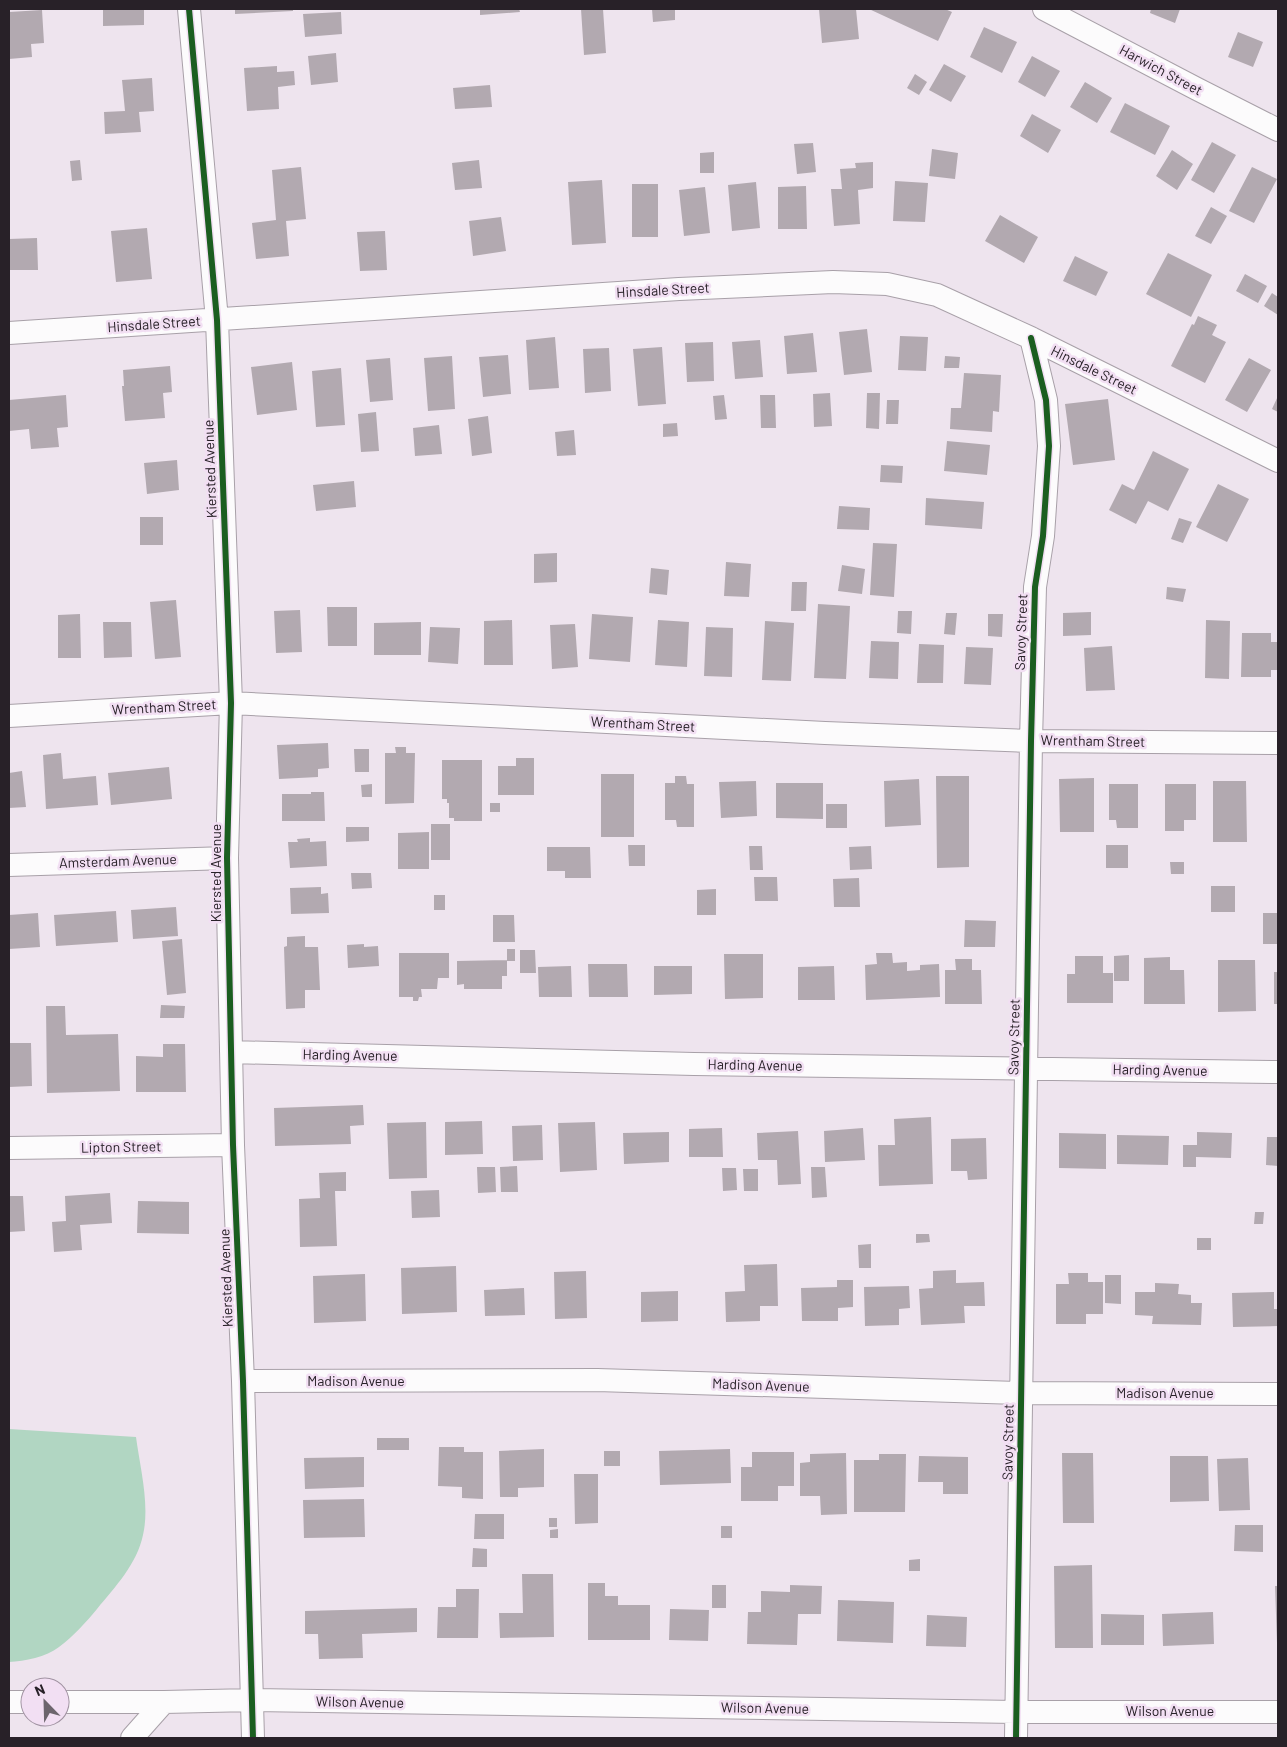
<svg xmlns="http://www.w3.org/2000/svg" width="1287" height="1747" viewBox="0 0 1287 1747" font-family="Barlow,sans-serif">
	<rect width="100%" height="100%" fill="#eee4ee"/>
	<path fill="#b1d6c2" d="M9,1429L136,1437C140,1467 150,1505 143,1535C137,1564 115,1587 97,1609C86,1622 74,1636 59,1647C46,1657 25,1661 9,1662Z"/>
	<path fill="#b2a9b0" d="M103,9H144V25L103,26Z
		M235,9H293V11L235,14Z
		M480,9H519L520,12L480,15Z
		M581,9H603L606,53L584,55Z
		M652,9H675V20L653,22Z
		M819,9H856L859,39L822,43Z
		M869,9H945L952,12L938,41Z
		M1151,9H1180L1175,23L1150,13Z
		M42,10L44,43L31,44L32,57L9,59V12Z
		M341,12L342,34L305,37L303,14Z
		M984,27L1017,42L1002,73L970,57Z
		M1238,32L1263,42L1253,67L1228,57Z
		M336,53L338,82L311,85L308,56Z
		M1032,56L1060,71L1045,97L1018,82Z
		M944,64L966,76L951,102L929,90Z
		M277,66V72L294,71L295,85L278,87L279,109L247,111L244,68Z
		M915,74L927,82L919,95L907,88Z
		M152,78L154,111L139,112L141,132L105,134L104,112L125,111L122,80Z
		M1085,82L1112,98L1097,123L1070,107Z
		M490,85L492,107L455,109L453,88Z
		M1125,103L1170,126L1155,155L1110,132Z
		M1032,114L1061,130L1048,153L1020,136Z
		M1212,142L1236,155L1214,193L1191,180Z
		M813,143L816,172L797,174L794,144Z
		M932,149L958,153L955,179L929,176Z
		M1172,150L1193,164L1177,190L1156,176Z
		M714,152V173H700V153Z
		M80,160L82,180L72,181L70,161Z
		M479,160L482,188L455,190L452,163Z
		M873,162V188L858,190L860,224L834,226L831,189H842L840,169L856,168L855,163Z
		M301,167L306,219L286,221L289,256L256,259L252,223L276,220L272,170Z
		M1252,167L1277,179L1254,223L1229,211Z
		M602,180L606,243L572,245L568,182Z
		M895,181L928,183L925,222L893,221Z
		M756,182L760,228L732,231L728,185Z
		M632,184H658V237H632Z
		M806,186L807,229H778V187Z
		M705,187L710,233L684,236L679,190Z
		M1211,207L1227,216L1211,244L1195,236Z
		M1000,215L1038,237L1024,263L985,241Z
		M501,217L506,251L473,256L469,221Z
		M147,228L152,279L116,282L111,231Z
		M385,231L387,270L360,271L357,232Z
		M37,238L38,270H9V239Z
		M1168,253L1212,275L1191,317L1146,294Z
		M1075,256L1108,272L1096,296L1063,281Z
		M1245,274L1267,286L1258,303L1236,291Z
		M1272,293L1278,297V315L1264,306Z
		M1198,316L1217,325L1212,335L1226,342L1205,383L1171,366L1192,324L1194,325Z
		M867,329L872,372L844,375L839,332Z
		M813,333L817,372L787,374L784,336Z
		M900,336L928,337L926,371L898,370Z
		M555,337L559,388L529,390L526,340Z
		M760,340L763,377L735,379L732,342Z
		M713,342L714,381L687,382L685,343Z
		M662,347L666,404L638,406L633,349Z
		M609,348L611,391L585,393L583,349Z
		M508,355L511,394L483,397L479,357Z
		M452,356L455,409L428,411L424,358Z
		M945,356L960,357L959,368H944Z
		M390,358L393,400L370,402L366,360Z
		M1249,358L1271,370L1247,412L1225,400Z
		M292,362L297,410L257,415L251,367Z
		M170,366L172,392L163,393L165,418L125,421L122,386H124L123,370Z
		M341,368L345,425L316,427L312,371Z
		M964,373L1001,375L999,412L993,411L992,432L950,429L951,408H961Z
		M830,393L832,426L814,427L813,394Z
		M867,393H880L879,429L866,428Z
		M66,395L68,427L57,428L59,447L31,449L29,429L9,431V400Z
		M724,395L727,419L715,420L713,396Z
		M760,395H775L776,428H761Z
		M1278,396V412L1272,409Z
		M1108,399L1115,460L1073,465L1065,404Z
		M887,400H899L898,424H886Z
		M376,412L379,451L361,452L358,414Z
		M488,416L492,453L472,456L468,419Z
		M677,423L678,436L663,437V424Z
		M439,425L442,454L415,456L413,428Z
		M574,430L576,455L557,456L555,432Z
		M947,441L990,445L987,475L944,471Z
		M1153,451L1189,469L1168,511L1148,501L1136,524L1109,510L1122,484L1134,490Z
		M177,460L179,490L147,494L144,463Z
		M881,465L903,466L902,483L880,482Z
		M354,481L356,507L316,511L313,485Z
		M1218,484L1249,499L1227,542L1196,527Z
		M926,498L984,502L982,529L925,525Z
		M839,506L870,508L869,530L837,529Z
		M140,517H163V545H140Z
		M1179,518L1192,522L1183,543L1171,539Z
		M873,543L897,544L894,597L870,595Z
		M557,553V582L534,583V554Z
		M726,562L751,564L749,597L724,596Z
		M842,565L865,569L862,594L838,591Z
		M651,568L669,570L667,595L649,593Z
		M792,582H807L806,611H791Z
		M1167,587L1186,589L1183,602L1166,599Z
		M176,600L181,657L155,659L150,602Z
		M818,604L850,606L846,679L814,678Z
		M327,607H357V646H328Z
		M300,610L302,652L276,653L274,611Z
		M898,611H912L911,634L897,633Z
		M1091,612V635L1063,636V613Z
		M946,613H957L955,635L944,634Z
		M80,614L81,658H58V615Z
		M592,614L633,617L630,662L589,659Z
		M988,614H1003L1002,637L988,636Z
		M512,620L513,665H484V621Z
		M658,620L689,622L687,667L655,665Z
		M1206,620L1230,621L1229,679L1205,678Z
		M765,621L794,623L791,681L762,680Z
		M103,622H131L132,657L104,658Z
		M421,622V655H374V623Z
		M575,624L578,667L552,669L550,625Z
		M430,627L460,628L458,664L428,662Z
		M706,627L733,628L732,677L704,676Z
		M1242,633H1271V642H1278V670H1271V677H1241Z
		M871,641L899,642L898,679L869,678Z
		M919,644L944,645L943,683H917Z
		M1112,646L1115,690L1086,691L1084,648Z
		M966,647L993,648L991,685L964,684Z
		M328,743L329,768L318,769V777L279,779L277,745Z
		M395,747H406V753H415L414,803L385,804V753H396Z
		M354,749H369V772H355Z
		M61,753L63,779L96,776L98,805L46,809L43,755Z
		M516,758H534V795H498V766H516Z
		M442,760H482V821H454V818H449V803H447V799H442Z
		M169,767L172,799L111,805L108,773Z
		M22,771L26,807L9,808V773Z
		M601,774H634V837H601Z
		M675,776H686L687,784H694V827H677L676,820H665V783H675Z
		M936,776H969V867L937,868Z
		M1094,778V832H1060L1059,779Z
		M919,779L921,825L885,827L884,781Z
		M756,781L757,816L721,818L719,782Z
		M1213,781H1246L1247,842H1213Z
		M776,783H823V819L776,818Z
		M372,784V797H362L361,785Z
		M1109,784H1138V828H1117L1116,820H1109Z
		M1165,784H1196V820H1184V831H1165Z
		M311,792H324L325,821H282V794H311Z
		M490,803H500V812H490Z
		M826,804H847V828H826Z
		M431,824H450V860H431Z
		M346,827H369V841L346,842Z
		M429,832V869H398V833Z
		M310,838V842L326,841L327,866L290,868L288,842H298L297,839Z
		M628,845H645V866H629Z
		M1106,845H1128V868H1106Z
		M749,846H762L763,870H750Z
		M871,846L872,869L850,870L849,847Z
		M547,847H590L591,878H565V871H547Z
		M1170,862H1184V874H1171Z
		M351,873H371L372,888L352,889Z
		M754,877H777L778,901H755Z
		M859,878L860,907H834L833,879Z
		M1211,886H1235V912H1211Z
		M321,887V894L328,893L329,913L291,914L290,888Z
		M716,889V915H697V890Z
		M434,895H445V910H434Z
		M176,907L178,936L133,939L131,910Z
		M116,911L118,942L56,946L54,915Z
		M38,913L40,947L9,949V915Z
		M1263,913H1278V944H1263Z
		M493,915H514L515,942H493Z
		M965,920L996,921L995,947H964Z
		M305,936V947H318L320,990H305V1008L286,1009L284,947L287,946V937Z
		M182,939L186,993L167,995L162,941Z
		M364,944V947L378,946L379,966L348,968L347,945Z
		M507,949H515V961H507Z
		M520,950H535L536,973H520Z
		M399,953H449V978H438L437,989H421L422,997H419L418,1001H413V997H399Z
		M876,953H892L893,963L907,962V971L920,970V965L939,964L940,997L866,1000L865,965L877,964Z
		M724,954H763V998L725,999Z
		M1129,955V981H1114V956Z
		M1075,956H1103V973H1113V1003H1067V974H1075Z
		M1170,957V970H1184L1185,1004H1144V958Z
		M955,959H972V970H981L982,1004H945V970H956Z
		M507,960V976H502V989H464V984L457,985V961Z
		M1218,960H1255L1256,1011L1218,1012Z
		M588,964H627L628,997H589Z
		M571,966L572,997H539L538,967Z
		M654,966H692V994L654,995Z
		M834,966L835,1000H798V967Z
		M1274,972H1278V1004H1274Z
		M161,1005L185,1006L184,1018H160Z
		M46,1006H65L66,1035L118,1034L120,1091L47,1093Z
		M9,1043H31L32,1086L9,1087Z
		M163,1044H185L186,1092H136V1056L163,1057Z
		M363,1105L364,1125L350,1126L351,1144L275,1146L274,1108Z
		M931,1117L933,1184L879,1186L878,1145H895L894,1119Z
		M482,1121L483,1154L445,1155V1122Z
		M426,1122L427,1178L389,1179L387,1123Z
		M595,1122L597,1170L560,1172L558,1123Z
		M542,1125L543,1160L513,1161L512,1126Z
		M722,1128L723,1157H689V1129Z
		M863,1128L865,1160L825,1162L824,1131Z
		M798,1131L801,1184L778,1185L777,1160H758L757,1133Z
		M669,1132V1162L624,1164L623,1133Z
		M1197,1132L1232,1133L1231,1158L1196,1157V1167H1183V1145H1197Z
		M1059,1133L1106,1134V1169L1059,1168Z
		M1117,1135L1169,1136L1168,1165L1117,1164Z
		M1267,1137H1278V1166L1266,1165Z
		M986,1138L987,1179L968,1180L967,1171H951V1139Z
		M517,1166L518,1192H501L500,1167Z
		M477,1167H495L496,1192L478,1193Z
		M811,1167H825L827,1197L812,1198Z
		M722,1168H736L737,1190L723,1191Z
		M743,1169H758V1191H744Z
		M346,1172V1191H335L337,1246L300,1247L299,1199L320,1198L319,1173Z
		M439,1190L440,1217L412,1218L411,1191Z
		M110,1193L112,1223L80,1225L82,1250L54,1252L52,1222L66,1221L65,1196Z
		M9,1196H23L25,1231L9,1232Z
		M138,1201L189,1202V1234L137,1233Z
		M1255,1212H1264L1263,1224H1254Z
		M916,1234H929L930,1242L916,1243Z
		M1197,1238H1211V1250H1197Z
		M871,1244V1268H859L858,1245Z
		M777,1264L778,1306H760V1321L726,1322L725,1292L745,1291L744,1265Z
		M456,1266L457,1312L402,1314L401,1268Z
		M956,1270V1283L984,1282L985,1306H964L965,1323L921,1325L919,1289L933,1288V1271Z
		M586,1271L587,1318L555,1319L554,1272Z
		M1068,1273H1088V1282H1103V1314H1086V1324H1056V1284H1069Z
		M365,1274L366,1321L314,1323L313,1276Z
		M1105,1275H1121V1304L1105,1303Z
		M837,1280H853V1307L838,1308V1321H802L801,1288L837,1287Z
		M1155,1283L1179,1284L1178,1294L1191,1295V1303H1202L1201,1325L1152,1324L1153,1316L1135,1315V1292H1155Z
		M909,1286L910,1308L899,1309V1325L865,1326L864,1287Z
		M524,1288L525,1315L485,1316L484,1290Z
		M678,1291V1321L641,1322V1292Z
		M1274,1292V1309H1278V1326L1233,1327L1232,1293Z
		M377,1438H409V1450H377Z
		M439,1447H464V1452H483V1499L462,1498V1487L438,1486Z
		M544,1449V1487L518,1488V1497H500L499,1451Z
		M730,1449L731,1483L660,1485L659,1451Z
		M604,1451H620V1466H604Z
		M752,1452H794V1486H778V1501H741V1467H752Z
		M846,1453L847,1514L821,1515L820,1496H800V1463L810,1462V1454Z
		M1062,1453H1093L1094,1523H1063Z
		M879,1454H906L905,1512H854V1460H879Z
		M919,1456L968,1457V1494H943V1482H918Z
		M1170,1456H1208L1209,1501L1170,1502Z
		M364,1457V1487L305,1489L304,1458Z
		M1248,1458L1250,1510L1219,1511L1217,1459Z
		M574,1474H598V1523L575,1524Z
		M364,1499L365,1537L304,1538L303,1500Z
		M475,1514H504V1539H474Z
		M549,1518H557V1527H549Z
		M1235,1525H1263V1552L1234,1551Z
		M721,1526H732V1538H721Z
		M558,1529V1538H550V1530Z
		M473,1548L487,1549V1567H472Z
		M920,1559V1571H909V1560Z
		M1092,1565L1093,1648H1055L1054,1566Z
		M522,1574H553L554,1637L500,1638L499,1613H523Z
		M588,1583H605V1596H618V1605H650V1640H588Z
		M712,1585H726V1608H712Z
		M790,1585L822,1586L821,1614H798L797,1645L747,1644L748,1612H761V1591L790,1592Z
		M1275,1586H1278V1643H1277Z
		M456,1589H479L478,1638H437L438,1607H456Z
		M838,1600L894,1602L893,1643L837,1641Z
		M417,1608V1632L362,1634L363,1658L319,1659L318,1634H305V1611Z
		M670,1609L709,1610L708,1641L669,1640Z
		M1213,1612L1214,1644L1163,1646L1162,1614Z
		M1101,1614L1144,1615V1645H1101Z
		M927,1615L967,1617L966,1647L926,1646Z"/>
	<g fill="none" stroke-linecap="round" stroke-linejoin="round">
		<defs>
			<path id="street" d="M189,9L217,320L231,703L227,858L233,1145L243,1381L253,1738
				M1044,9L1197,89L1278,130
				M9,333L679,289L833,282L887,284L937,295L1031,338L1278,461
				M9,716L231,703L825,733L1031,741L1278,743
				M9,865L227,858
				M231,1052L694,1064L1278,1072
				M9,1148L233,1145
				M243,1381L597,1380L1021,1393L1278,1394
				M9,1702H30
				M60,1702H164
				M132,1738L164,1702L252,1700L1016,1712H1278
				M1016,1738L1031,741L1035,587L1043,536L1049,446L1046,400L1031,338"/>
		</defs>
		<use href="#street" stroke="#a8a0a8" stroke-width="24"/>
		<use href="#street" stroke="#fcfbfc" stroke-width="22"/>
		<defs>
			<path id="cycleway" d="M189,9L217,320L231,703L227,858L233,1145L243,1381L253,1738
				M1016,1738L1031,741L1035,587L1043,536L1049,446L1046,400L1031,338"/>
		</defs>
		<use href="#cycleway" stroke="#f2dff3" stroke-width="9"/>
		<use href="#cycleway" stroke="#1b5e20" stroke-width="6"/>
	</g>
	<g text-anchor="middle" stroke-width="5" stroke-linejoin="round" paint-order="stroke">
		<g font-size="14" fill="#282128" stroke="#f2dff3">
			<text transform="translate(1161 70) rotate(28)" y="5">Harwich Street</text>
			<text transform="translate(663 290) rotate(-3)" y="5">Hinsdale Street</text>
			<text transform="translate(154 324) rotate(-4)" y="5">Hinsdale Street</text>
			<text transform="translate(1094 370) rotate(26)" y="5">Hinsdale Street</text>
			<text transform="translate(210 469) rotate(-92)" y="5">Kiersted Avenue</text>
			<text transform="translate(1021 632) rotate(-88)" y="5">Savoy Street</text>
			<text transform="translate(164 707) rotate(-3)" y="5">Wrentham Street</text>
			<text transform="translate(643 724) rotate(3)" y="5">Wrentham Street</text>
			<text transform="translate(1093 741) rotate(1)" y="5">Wrentham Street</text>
			<text transform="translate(118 861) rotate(-2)" y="5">Amsterdam Avenue</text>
			<text transform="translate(216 873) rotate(-90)" y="5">Kiersted Avenue</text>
			<text transform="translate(1014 1037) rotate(-89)" y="5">Savoy Street</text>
			<text transform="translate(350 1055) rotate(1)" y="5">Harding Avenue</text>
			<text transform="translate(755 1065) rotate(1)" y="5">Harding Avenue</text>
			<text transform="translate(1160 1070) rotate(1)" y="5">Harding Avenue</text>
			<text transform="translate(121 1147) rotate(-1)" y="5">Lipton Street</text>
			<text transform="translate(226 1278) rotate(-92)" y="5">Kiersted Avenue</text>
			<text x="356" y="1386">Madison Avenue</text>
			<text transform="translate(761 1385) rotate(2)" y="5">Madison Avenue</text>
			<text x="1165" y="1398">Madison Avenue</text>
			<text transform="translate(1008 1442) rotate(-89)" y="5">Savoy Street</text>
			<text transform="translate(360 1702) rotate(1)" y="5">Wilson Avenue</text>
			<text transform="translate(765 1708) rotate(1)" y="5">Wilson Avenue</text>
			<text x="1170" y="1716">Wilson Avenue</text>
		</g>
	</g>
	<rect width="1287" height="1747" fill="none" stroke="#282128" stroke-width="20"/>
	<g transform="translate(45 1702) rotate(337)"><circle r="24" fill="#f2dff3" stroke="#a193a2"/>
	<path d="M0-4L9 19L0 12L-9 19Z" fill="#6d656d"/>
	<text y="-8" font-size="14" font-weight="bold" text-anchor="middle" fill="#282128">N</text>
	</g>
</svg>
